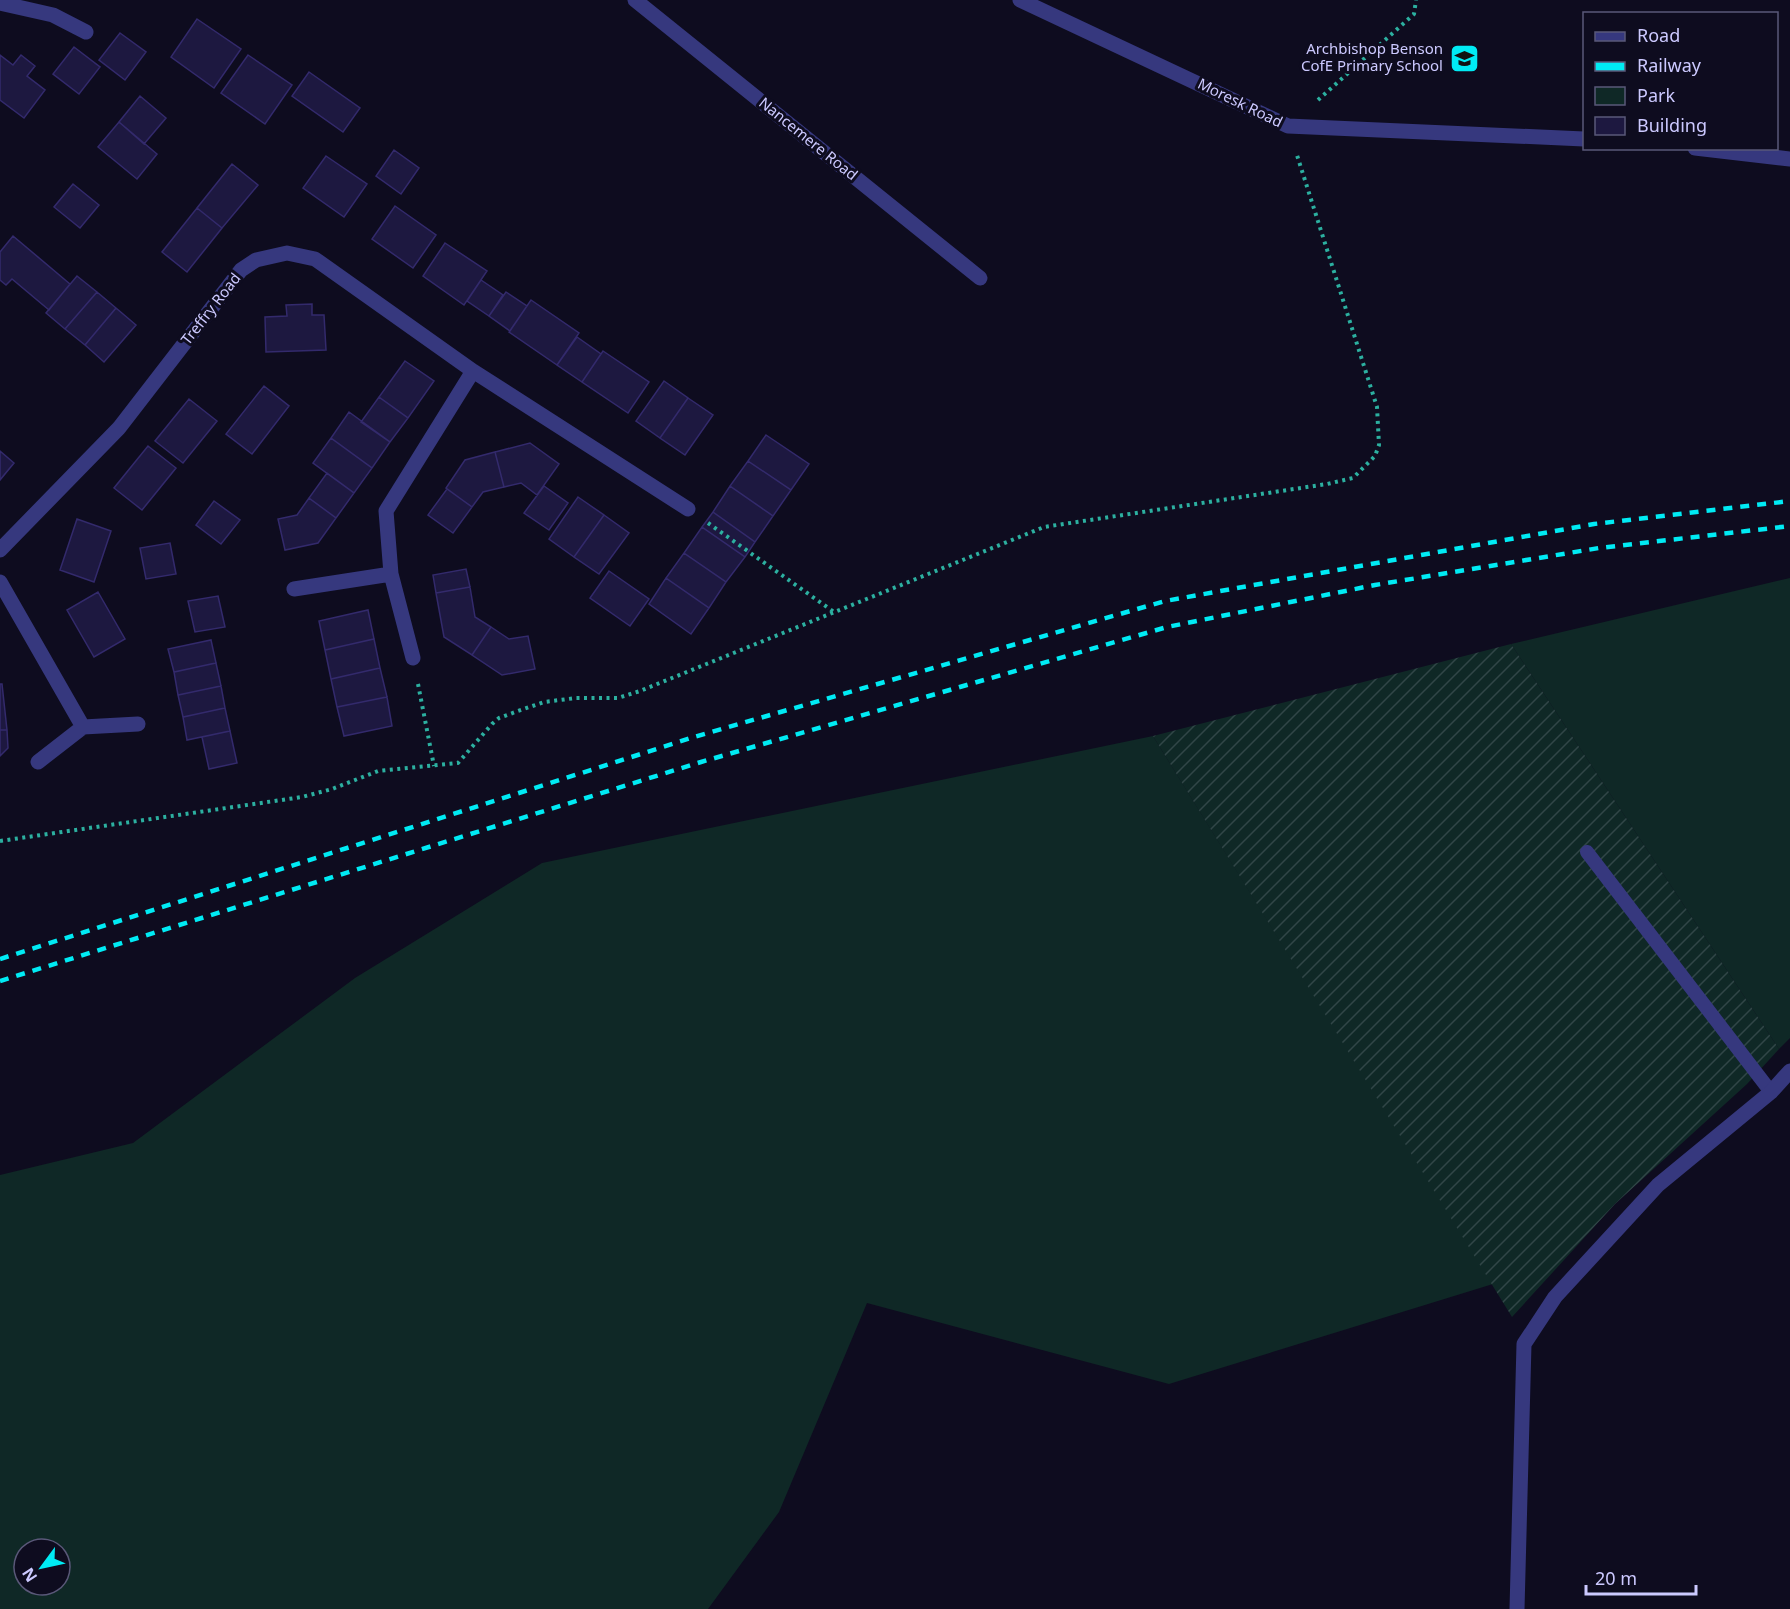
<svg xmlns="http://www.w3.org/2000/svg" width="1790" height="1609" viewBox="0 0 1790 1609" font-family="'Noto Sans',sans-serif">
	<defs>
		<pattern id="garden-furrows" width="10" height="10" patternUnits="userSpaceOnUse" patternTransform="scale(1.5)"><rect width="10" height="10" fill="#0f2826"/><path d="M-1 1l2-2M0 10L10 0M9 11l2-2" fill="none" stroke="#314647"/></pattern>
	</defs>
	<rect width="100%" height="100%" fill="#0e0c1f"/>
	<path fill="#0f2826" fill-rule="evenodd" d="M1790,578V1038L1779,1049L1511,644Z
		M1153,736L1493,1284L1169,1384L867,1303L779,1512L708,1609H0V1175L133,1143L355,978L542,863ZM24,1549H60V1585H24Z"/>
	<path fill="url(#garden-furrows)" d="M1511,644L1779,1049L1747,1084L1615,1204L1512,1317L1153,736Z"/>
	<path fill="#1d1840" stroke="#332a6c" stroke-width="1.5" d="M197,19L241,49L214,88L171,57Z
		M120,33L146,52L125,80L99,60Z
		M74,47L100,67L79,94L53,74Z
		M0,55L13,65L21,55L35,66L27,76L45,90L24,118L0,100Z
		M248,55L292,85L265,124L221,93Z
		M309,72L360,108L343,132L292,96Z
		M140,96L166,118L144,144L119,122Z
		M119,122L157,154L137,179L98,147Z
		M394,150L419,168L401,194L376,176Z
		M326,156L367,184L344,217L303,188Z
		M232,164L258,185L222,228L197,208Z
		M73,184L99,205L80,228L54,207Z
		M395,206L436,235L413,268L372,239Z
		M197,208L222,228L187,272L162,252Z
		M13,236L70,284L49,310L12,279L6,285L0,280V252Z
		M445,243L487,271L464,305L423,276Z
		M77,276L97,292L65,329L46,313Z
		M481,280L503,295L489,316L467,301Z
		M97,292L116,308L85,345L65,329Z
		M506,292L527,306L510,331L489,316Z
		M531,300L579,333L557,365L509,332Z
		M312,304V315H324L326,350L266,352L265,317L287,316L286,305Z
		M116,308L136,325L104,362L85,345Z
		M577,337L601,354L582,382L557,365Z
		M603,351L649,382L628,413L582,382Z
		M405,361L434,381L408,418L379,397Z
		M664,381L688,398L660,438L636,421Z
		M264,386L289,406L252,454L226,434Z
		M379,397L408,418L390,442L361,422Z
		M688,398L713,415L685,455L660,438Z
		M189,399L217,421L183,463L155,441Z
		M349,412L390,442L372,468L331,438Z
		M766,435L809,464L791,490L748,461Z
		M331,438L372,468L354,493L313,463Z
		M530,443L559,464L537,495L521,483L504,487L495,452Z
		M148,446L176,468L142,510L114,488Z
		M0,451L14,463L0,480Z
		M495,452L504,487L483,492L472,507L446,488L465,460Z
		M748,461L791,490L773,516L730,486Z
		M327,473L354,493L336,518L309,498Z
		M544,486L568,503L549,530L524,513Z
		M730,486L773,516L755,542L713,512Z
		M447,489L472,507L453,533L428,515Z
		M578,497L604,515L574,557L549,539Z
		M309,498L336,518L318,543L285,550L278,519L297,515Z
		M214,501L240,520L221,544L196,525Z
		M713,512L755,542L745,557L702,527Z
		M604,515L629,533L599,574L574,557Z
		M77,519L111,531L94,582L60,570Z
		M702,527L745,557L726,582L684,553Z
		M170,543L176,574L146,579L140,548Z
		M684,553L726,582L709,608L666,578Z
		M466,569L470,587L436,593L433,575Z
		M609,571L649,599L630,626L590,598Z
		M666,578L709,608L691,634L649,604Z
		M470,587L475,617L491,627L472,655L444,637L436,593Z
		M98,592L125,639L94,657L67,610Z
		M218,596L225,627L195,632L188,601Z
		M368,610L374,639L325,650L319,621Z
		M491,627L509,639L528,636L535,669L502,675L472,655Z
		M374,639L380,668L331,679L325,650Z
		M211,640L216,663L174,672L168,649Z
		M216,663L221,686L178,695L174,672Z
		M380,668L387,697L337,707L331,679Z
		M0,684H2L7,730H0Z
		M221,686L225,708L183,717L178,695Z
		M387,697L392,726L344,736L337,707Z
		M225,708L230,731L187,740L183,717Z
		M0,730H7L8,748L0,756Z
		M230,731L237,763L209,769L202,737Z"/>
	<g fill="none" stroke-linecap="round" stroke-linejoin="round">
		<path stroke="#2cb0a0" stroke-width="4" stroke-dasharray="3 4.5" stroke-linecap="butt" d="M1318,100L1414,14L1416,0
			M708,523L834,612
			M418,684L434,766
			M0,841L302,797L332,789L378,771L458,763L492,724L499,718L518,711L544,702L576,698H618L640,691L1044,527L1327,484L1353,478L1375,456L1379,445L1377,407L1296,152"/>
		<path stroke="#36387e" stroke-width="14" d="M1587,852L1771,1092"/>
		<path stroke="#36387e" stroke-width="15" d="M635,0L980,278
			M1020,0L1288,126L1584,139
			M0,3L53,15L86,32
			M1695,148L1790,159
			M0,550L119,428L241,270L256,260L287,253L315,259L473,371L688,509
			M0,582L83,727L138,724
			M294,589L391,574
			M413,658L391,574L386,511L473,371
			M38,762L83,727
			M1517,1609L1524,1344L1555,1297L1658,1185L1771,1092L1790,1071"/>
		<path stroke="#00ebf4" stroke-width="4.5" stroke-dasharray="9 8" stroke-linecap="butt" d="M0,959L694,737L1165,601L1594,524L1790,501
			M0,981L701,762L1167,627L1375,585L1599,548L1790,526"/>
	</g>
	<defs>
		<symbol id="school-square" viewBox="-11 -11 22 22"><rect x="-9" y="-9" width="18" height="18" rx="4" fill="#00ebf4" stroke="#0e0c1f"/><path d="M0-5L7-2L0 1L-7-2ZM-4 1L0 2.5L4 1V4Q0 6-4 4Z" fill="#111"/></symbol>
	</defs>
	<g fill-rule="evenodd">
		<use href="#school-square" x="1448" y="42" width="33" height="33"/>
	</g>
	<g text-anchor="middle" stroke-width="6" stroke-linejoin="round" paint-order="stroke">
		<g font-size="15" fill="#ccc9ff" stroke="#0e0c1f" text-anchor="end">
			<text x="1443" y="54">Archbishop Benson<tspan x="1443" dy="17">CofE Primary School</tspan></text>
		</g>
		<g font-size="15" fill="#ccc9ff" stroke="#0e0c1f">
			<text transform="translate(1240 103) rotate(26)" y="5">Moresk Road</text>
			<text transform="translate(808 139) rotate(39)" y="5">Nancemere Road</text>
			<text transform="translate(211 309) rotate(-52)" y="5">Treffry Road</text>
		</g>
	</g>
	<rect x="1583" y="12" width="195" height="138" fill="#0e0c1f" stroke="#5a5879" stroke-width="1.5"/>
	<rect x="1595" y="32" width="30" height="9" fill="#36387e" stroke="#5a5879" stroke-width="1.5"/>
	<text x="1637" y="42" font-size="18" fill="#ccc9ff">Road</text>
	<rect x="1595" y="62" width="30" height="9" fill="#00ebf4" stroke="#5a5879" stroke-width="1.5"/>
	<text x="1637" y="72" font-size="18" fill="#ccc9ff">Railway</text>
	<rect x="1595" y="87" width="30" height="18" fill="#0f2826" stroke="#5a5879" stroke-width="1.5"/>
	<text x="1637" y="102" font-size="18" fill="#ccc9ff">Park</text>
	<rect x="1595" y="117" width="30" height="18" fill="#1d1840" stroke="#5a5879" stroke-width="1.5"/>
	<text x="1637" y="132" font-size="18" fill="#ccc9ff">Building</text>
	<g transform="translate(42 1567) rotate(237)"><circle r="28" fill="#0e0c1f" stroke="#5a5879" stroke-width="1.5"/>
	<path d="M0-4.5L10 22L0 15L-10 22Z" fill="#00ebf4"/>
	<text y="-9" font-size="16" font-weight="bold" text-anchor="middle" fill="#ccc9ff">N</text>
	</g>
	<path d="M1586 1585v9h110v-9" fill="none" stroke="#ccc9ff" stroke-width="3"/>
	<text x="1595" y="1585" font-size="18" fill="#ccc9ff" stroke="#0e0c1f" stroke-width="4.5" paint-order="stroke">20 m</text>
</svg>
